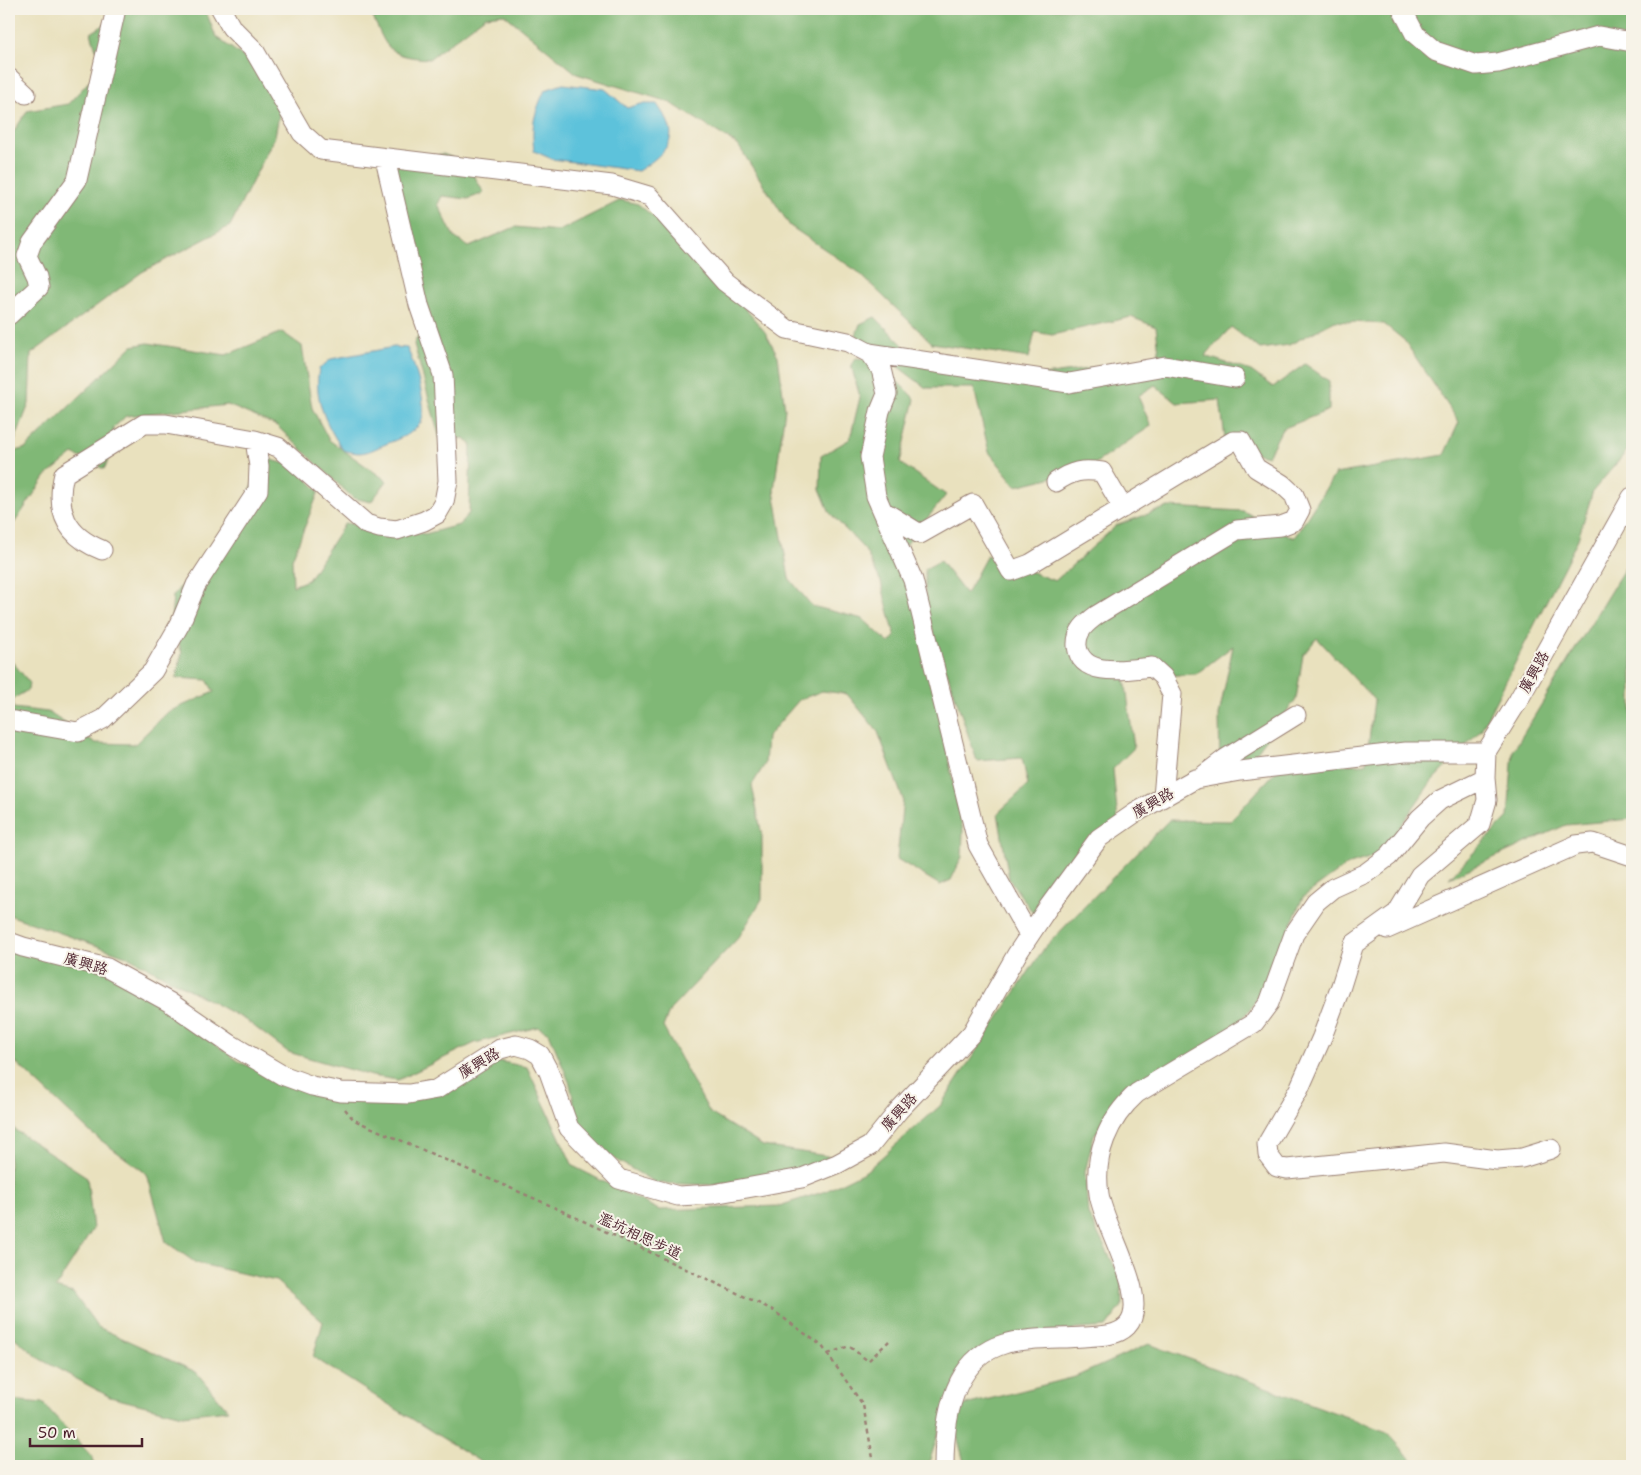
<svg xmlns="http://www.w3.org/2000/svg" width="1641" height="1475" viewBox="0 0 1641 1475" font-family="'Shantell Sans','LXGW WenKai TC',sans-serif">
	<rect width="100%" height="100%" fill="#f7f3e8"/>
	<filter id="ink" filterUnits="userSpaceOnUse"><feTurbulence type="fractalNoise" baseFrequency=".02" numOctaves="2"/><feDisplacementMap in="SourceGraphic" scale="10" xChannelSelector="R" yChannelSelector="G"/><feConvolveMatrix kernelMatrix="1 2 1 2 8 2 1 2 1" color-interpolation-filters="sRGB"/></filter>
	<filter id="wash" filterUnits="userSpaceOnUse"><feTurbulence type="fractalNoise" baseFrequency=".0096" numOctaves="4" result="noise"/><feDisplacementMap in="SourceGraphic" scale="20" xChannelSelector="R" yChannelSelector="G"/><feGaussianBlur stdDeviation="1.12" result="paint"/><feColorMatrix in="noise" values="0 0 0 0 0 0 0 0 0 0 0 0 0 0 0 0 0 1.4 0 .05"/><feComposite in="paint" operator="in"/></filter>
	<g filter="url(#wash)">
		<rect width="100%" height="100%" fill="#e9e1be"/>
		<path fill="#80b876" stroke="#656c50" d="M99,9H205L216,37L252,63L280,110L275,136L230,226L142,272L31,354L29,404L10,453L26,448L132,346L148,343L226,355L282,332L302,346L312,408L329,440L387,481L371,502L353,498L277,426L228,405L126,416L113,428L116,445L104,469L73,454L46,476L9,531V139L27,111L68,104L108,61L96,49L91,33L112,20L114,12Z
			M369,9H1632V445L1593,491L1578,539L1481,730L1431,782L1381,854L1347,865L1303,897L1263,990L1235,1030L1135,1088L1094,1135L1085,1172L1088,1214L1121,1279L1122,1306L1106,1327L1027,1333L957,1375L928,1466H487L313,1357L323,1322L276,1281L196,1263L166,1242L147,1174L91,1133L9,1056V939L115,970L241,1063L342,1100L414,1099L488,1059L527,1067L573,1166L659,1210L779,1206L826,1191L866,1171L940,1106L1045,947L1169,820L1230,821L1280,767L1366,764L1374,700L1317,638L1303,655L1296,699L1256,753L1220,769L1219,715L1233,646L1196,674L1125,678L1134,748L1113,769L1118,822L1038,920L1009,879L998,813L1028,785L1022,758L977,761L925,607V569L940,561L966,594L987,555L1055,581L1117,525L1168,507L1243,511L1294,538L1335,474L1444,455L1459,422L1404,340L1384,324L1335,321L1289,345L1260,349L1231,327L1205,356L1251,371L1273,387L1305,364L1329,381V410L1282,429L1268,456L1226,446L1220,400L1177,403L1155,385L1138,396L1151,426L1087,469L1016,486L989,452L974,388H926L856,335L860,324L875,317L910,352L1036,376L1154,360L1159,352L1156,327L1131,317L1052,335L1035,332L1029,358L932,343L857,271L790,226L738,145L669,102L577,74L504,14L486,16L429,59C383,56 388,47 369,9Z
			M443,154L467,163L484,193L468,199L442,196L438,204L454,237L469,247L515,227L559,231L621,200L638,204L700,255L765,332L778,356L785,409L774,490L789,578L812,606L863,619L889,643L895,636L881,582L865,550L830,513L820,489L821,456L850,439L860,397L851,365L856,358L876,360L915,399L900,463L946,495L905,546L963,831L962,857L951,880L940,885L897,859L903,799L878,732L847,694L822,691L799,700L767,737L765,764L752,785L762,836V899L739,937L670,1010L663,1027L710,1113L763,1146L833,1157L810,1170L714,1185L656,1183L582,1140L570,1084L549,1033L538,1027L475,1043L398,1080L372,1076L288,1052L247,1021L129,957L9,915V658L29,682L28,690L13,699V708L48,712L96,743L135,744L168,712L214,692L207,680L176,678L182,653L171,621L173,596L246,503L260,463L268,459L294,466L319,491L292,559L293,586L308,580L345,523L425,534L459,525L469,513L471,444L464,438L441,443L414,344L428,314L392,167Z
			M1632,556V819L1566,825L1449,878L1508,817L1513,751Z
			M9,1120L15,1130L87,1177L93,1229L55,1288L73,1293L98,1327L196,1372L228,1410L182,1415L110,1397L40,1359L9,1333Z
			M1149,1344L1387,1432L1417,1466H965L950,1409L1075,1377Z
			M9,1400L43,1403L93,1458L95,1466H9Z"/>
		<path fill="#5dc2db" stroke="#547083" d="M563,84L605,89L627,108L641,104H657C661,111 667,118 669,125C678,145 652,162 638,171L552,159L534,151C531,126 534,113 545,90Z
			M394,347L407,348C414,363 429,406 421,422C414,434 398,439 386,444C367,452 363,456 343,450C327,426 313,399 319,369L331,359Z"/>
	</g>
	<g filter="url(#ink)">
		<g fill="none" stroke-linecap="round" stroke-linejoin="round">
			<defs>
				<path id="minor" d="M221,9L231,27L254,50L302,133L321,150L612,185L649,196L725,282L787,329L848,342L869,353L881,369L887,394L880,411L870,457L876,496L913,580L978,845L1029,935
					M1402,9L1415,34L1435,51L1476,65L1498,63L1599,36L1632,42
					M9,78L26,94
					M9,315L39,287L37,277L27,256L32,242L77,180L116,9
					M869,353L1069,383L1165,366L1235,378
					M1056,482C1072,471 1082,469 1102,472L1123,508
					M883,511L920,534L973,504L1011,571L1030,564L1233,441H1241L1256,468L1282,484L1294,495L1300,510L1294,521L1281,526L1237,530L1097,615C1086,623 1076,631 1077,646C1081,679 1129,669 1152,667L1163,677L1172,694L1163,797
					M102,550C66,536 55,511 64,474L144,424H166L255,440L278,447L366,524L379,528L397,530L424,521L437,514L444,502L448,481L443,375L419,305L385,159
					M9,720L78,732L103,719L153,671L180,624L196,585L258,490L259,466L255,440
					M1204,775L1225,759L1296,715
					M1485,778L1487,800L1480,824L1420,875L1397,913L1354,944L1341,986L1322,1037L1299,1089L1267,1144L1268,1155L1277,1167L1287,1169L1444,1153L1497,1160L1522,1158L1551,1149
					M1387,929L1576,845L1593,843L1632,856
					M9,942L23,947L107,968L169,1002L230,1044L282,1075L312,1086L341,1092L409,1094L437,1089L500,1049L516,1045L530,1049L540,1055L549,1072L569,1128L619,1179L678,1196L713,1194L802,1178L837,1164L870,1146L899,1110L972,1033L1017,954L1047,909L1099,838L1135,813L1195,779L1240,771L1405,752H1486
					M944,1466C944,1420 952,1359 1004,1344C1027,1337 1060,1339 1083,1337C1097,1336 1116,1337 1127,1326C1152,1300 1103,1226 1099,1194C1093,1155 1108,1119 1137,1093L1254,1023L1269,1003L1294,934L1316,902L1333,888L1366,873L1389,856L1420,818L1440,800L1485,778L1486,752L1518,701L1632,497"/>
			</defs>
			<use href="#minor" stroke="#9a8074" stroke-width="21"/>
			<path stroke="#9a8074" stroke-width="2.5" stroke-dasharray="4 4" stroke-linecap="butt" d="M345,1109L354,1120L547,1204L771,1309L822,1346L863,1405L873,1458L870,1466
				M828,1354L849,1346L868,1361L889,1341"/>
			<use href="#minor" stroke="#fff" stroke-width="19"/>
		</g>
	</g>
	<g text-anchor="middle" stroke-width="4" stroke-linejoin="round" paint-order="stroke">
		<g font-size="15" fill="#4a1f2b" stroke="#f7f3e8">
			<text transform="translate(1534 672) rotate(-61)" y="5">廣興路</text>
			<text transform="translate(1153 803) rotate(-30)" y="5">廣興路</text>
			<text transform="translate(86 964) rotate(16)" y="5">廣興路</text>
			<text transform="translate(479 1063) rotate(-31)" y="5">廣興路</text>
			<text transform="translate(899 1112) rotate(-48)" y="5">廣興路</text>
			<text transform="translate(640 1236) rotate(25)" y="5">濫坑相思步道</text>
		</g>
	</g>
	<rect width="1641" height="1475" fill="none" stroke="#f7f3e8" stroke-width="30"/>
	<path d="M30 1438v8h112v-8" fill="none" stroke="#4a1f2b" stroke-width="2.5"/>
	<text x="38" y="1438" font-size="15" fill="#4a1f2b" stroke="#f7f3e8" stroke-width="4" paint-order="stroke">50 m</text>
</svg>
